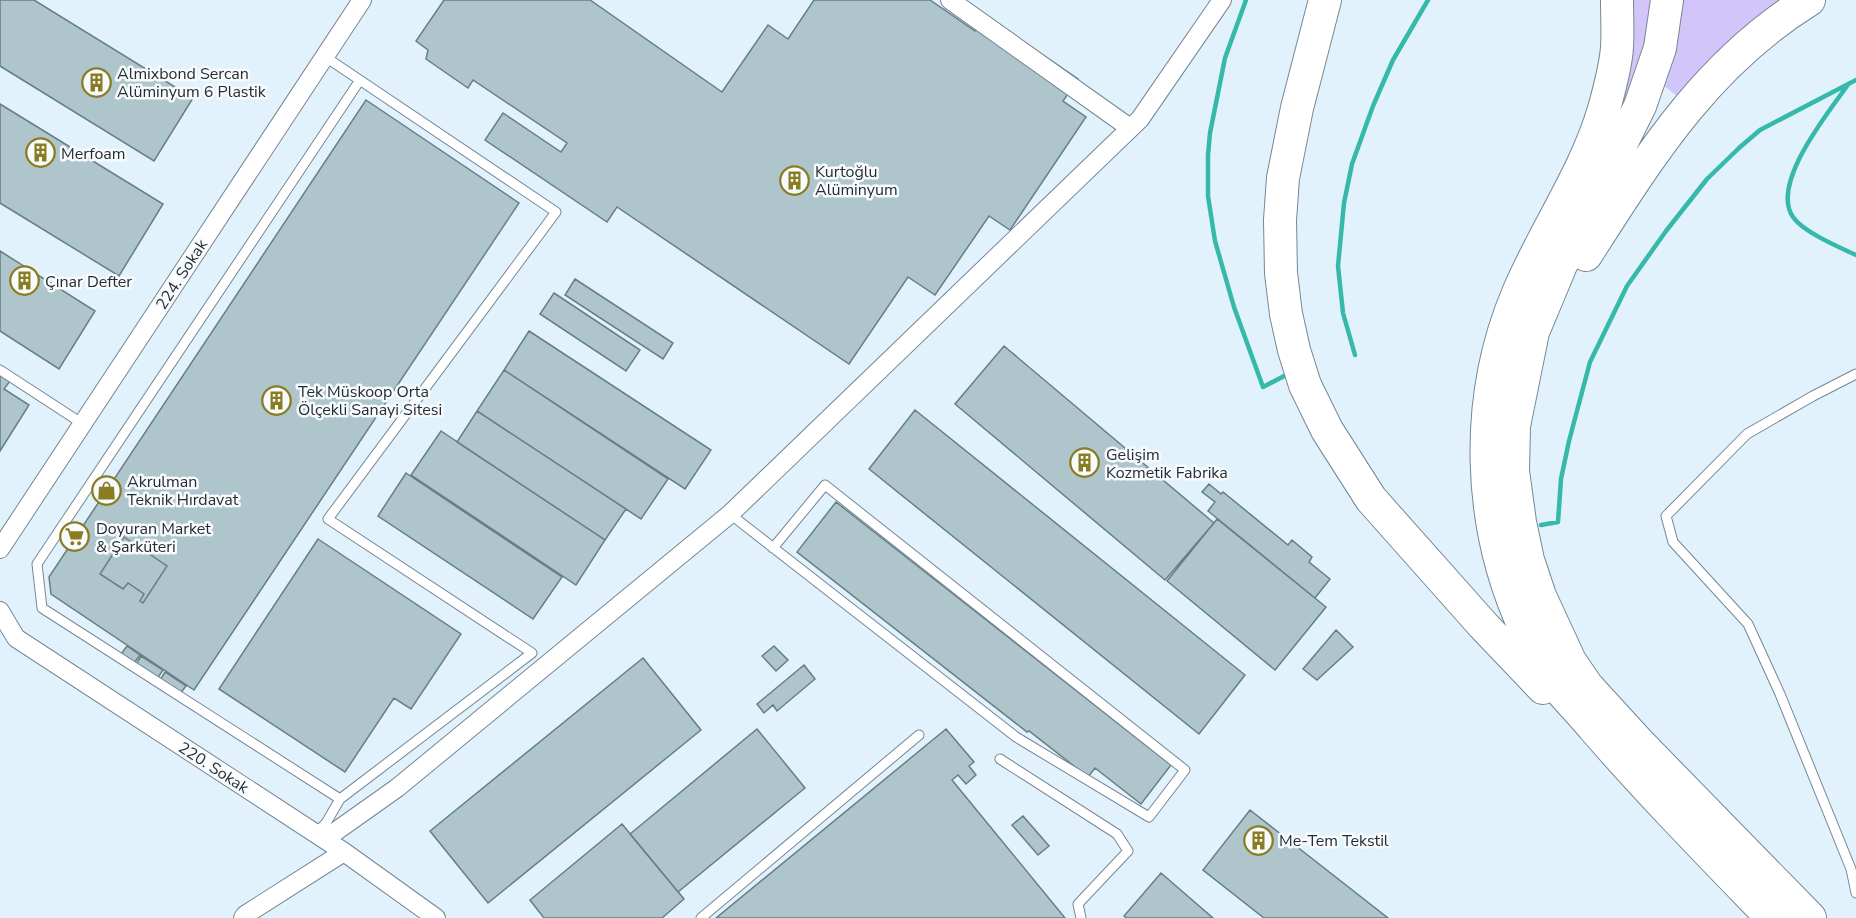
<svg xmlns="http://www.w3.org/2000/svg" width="1856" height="918" viewBox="0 0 1856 918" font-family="'Nunito Sans',sans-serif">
	<rect width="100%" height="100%" fill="#f7fbfe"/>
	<path fill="#e2f2fd" d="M0,0H1856V918H0Z"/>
	<path fill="#d2c5fa" d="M1632,0H1656L1646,55L1616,131Z
		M1682,0H1786L1680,98L1664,86L1681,14Z"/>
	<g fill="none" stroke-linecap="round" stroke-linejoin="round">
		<path stroke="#36b9aa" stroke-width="4.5" d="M1246,0L1225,58L1210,133L1208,155V196L1215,241L1234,307L1263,387L1290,373
			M1847,86C1828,113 1770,184 1793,217C1803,232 1839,247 1856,255
			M1355,355L1343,313L1338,266L1344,203L1352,164L1373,106L1393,60L1428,0
			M1541,525L1558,522L1561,479L1569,441L1590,362L1627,286L1666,231L1707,179L1739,148L1760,130L1856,80"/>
	</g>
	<path fill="#aec6cb" stroke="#677e83" stroke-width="1.5" fill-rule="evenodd" d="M0,0H34L193,98L154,161L0,66Z
		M444,0H590L722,92L768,25L788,39L814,0H930L975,31L986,16L1078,79L1063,101L1086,117L1010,230L989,216L935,295L908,277L849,364L617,207L607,222L485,140L503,113L561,152L567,143L473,80L468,88L426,59L428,50L416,41Z
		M366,100L519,203L194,690L51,594L49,577ZM124,537L167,566L143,603L140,601L144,594L128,583L123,589L100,574Z
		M0,104L163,204L119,276L0,203Z
		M0,251L95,311L59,369L0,331Z
		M575,279L673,343L663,359L565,295Z
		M554,293L640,350L626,371L540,314Z
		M529,331L711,450L685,489L504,370Z
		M1004,346L1214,523L1165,580L955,404Z
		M504,370L668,479L641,519L477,411Z
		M0,374L10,381L4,389L29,405L0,451Z
		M915,410L1245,675L1199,734L869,469Z
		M477,411L626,509L605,540L457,442Z
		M441,431L605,540L576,585L411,475Z
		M406,473L562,577L533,619L378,516Z
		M1209,484L1221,494L1223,492L1288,545L1292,540L1312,557L1309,562L1330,579L1315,598L1208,511L1215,502L1202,492Z
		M836,502L1171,765L1141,804L1095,768L1088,777L1029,731L1027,732L797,552Z
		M1217,519L1326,607L1275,670L1167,581Z
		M124,537L167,566L143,603L140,601L144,594L128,583L123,589L100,574Z
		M318,539L461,634L411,709L394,698L345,772L219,689Z
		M1336,630L1353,647L1317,680L1303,669Z
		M127,646L140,655L134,663L121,654Z
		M774,646L788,660L776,671L762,656Z
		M141,656L163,670L157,679L136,664Z
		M643,658L701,730L488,903L430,831Z
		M804,665L815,679L777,711L773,705L764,713L757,704Z
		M165,672L186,686L180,694L160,680Z
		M757,729L805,788L678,892L630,834Z
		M946,729L974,762L969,766L976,775L966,784L958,775L952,780L1065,918H716Z
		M1250,810L1388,918H1264L1203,870Z
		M1023,816L1049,846L1038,855L1012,825Z
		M622,824L684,899L662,918H544L530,900Z
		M1161,873L1213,918H1127L1124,916Z"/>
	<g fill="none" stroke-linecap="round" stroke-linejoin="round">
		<defs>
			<path id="service" d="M324,56L556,212L328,519L532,653L340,799L42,608L37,564L360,80
				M0,370L83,424
				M1856,374L1813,396L1747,434L1666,516L1673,542L1748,624L1780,694L1851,869L1856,893
				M730,514L1016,737L1149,817L1185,770L825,485L773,548
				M1000,759L1117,834L1128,851L1078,904L1081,918
				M316,833L326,823L340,799
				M701,918L919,735"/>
			<path id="minor" d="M950,0L1130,128
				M0,549L362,0
				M0,611L16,638L344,852L436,918
				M325,839L397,788L730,514L1140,119L1222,0
				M243,918L245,915L344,852"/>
			<path id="motorway" d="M1325,0L1297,108L1283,178L1280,220L1281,273L1286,314L1294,350L1305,385L1327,430L1371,499L1483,625L1543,688
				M1617,0C1617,16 1618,32 1617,47C1616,65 1609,91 1604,109C1585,174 1544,231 1518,293C1473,399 1477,525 1525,629C1533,646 1540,665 1552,680C1564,696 1580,711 1593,727C1650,793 1711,855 1772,918
				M1667,0L1660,48L1640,106L1561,265L1533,332L1514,426L1513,471L1520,522L1528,560L1540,596L1570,661L1587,686L1640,744L1810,918
				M1586,255C1650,155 1706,64 1809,0"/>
		</defs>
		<use href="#service" stroke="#768793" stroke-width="11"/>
		<use href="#minor" stroke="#768793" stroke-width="20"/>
		<use href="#motorway" stroke="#768793" stroke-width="34"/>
		<use href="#service" stroke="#fff" stroke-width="9"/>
		<use href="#minor" stroke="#fff" stroke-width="18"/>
		<use href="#motorway" stroke="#fff" stroke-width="32"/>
	</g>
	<defs>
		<symbol id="building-ring" viewBox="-11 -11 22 22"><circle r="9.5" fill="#f7fbfe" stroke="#8a7c22" stroke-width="1.5"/><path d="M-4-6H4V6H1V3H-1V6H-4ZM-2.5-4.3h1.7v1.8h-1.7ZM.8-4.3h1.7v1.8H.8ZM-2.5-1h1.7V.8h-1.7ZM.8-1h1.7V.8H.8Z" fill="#8a7c22"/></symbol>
		<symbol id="shop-ring" viewBox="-11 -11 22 22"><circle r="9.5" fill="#f7fbfe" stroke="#8a7c22" stroke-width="1.5"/><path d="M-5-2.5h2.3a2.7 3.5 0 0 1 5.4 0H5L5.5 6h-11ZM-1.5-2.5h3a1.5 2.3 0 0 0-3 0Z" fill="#8a7c22"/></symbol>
		<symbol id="supermarket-ring" viewBox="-11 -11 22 22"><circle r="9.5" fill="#f7fbfe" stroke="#8a7c22" stroke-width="1.5"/><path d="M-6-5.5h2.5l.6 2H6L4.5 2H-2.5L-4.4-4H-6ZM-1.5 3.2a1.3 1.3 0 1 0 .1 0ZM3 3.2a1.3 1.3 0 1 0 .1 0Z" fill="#8a7c22"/></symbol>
	</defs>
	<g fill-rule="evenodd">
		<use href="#building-ring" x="80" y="66" width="33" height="33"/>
		<use href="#building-ring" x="24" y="136" width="33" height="33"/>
		<use href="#building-ring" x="778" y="164" width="33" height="33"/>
		<use href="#building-ring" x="8" y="264" width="33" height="33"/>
		<use href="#building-ring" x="260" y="384" width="33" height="33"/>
		<use href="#building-ring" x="1068" y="446" width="33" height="33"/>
		<use href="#shop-ring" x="90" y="474" width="33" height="33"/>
		<use href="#supermarket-ring" x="58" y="520" width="33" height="33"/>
		<use href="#building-ring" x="1242" y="824" width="33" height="33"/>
	</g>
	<g text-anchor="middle" stroke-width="5" stroke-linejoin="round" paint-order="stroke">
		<g font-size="16" fill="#262d32" stroke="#f7fbfe" text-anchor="start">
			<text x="117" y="79">Almixbond Sercan<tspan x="117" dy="18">Alüminyum 6 Plastik</tspan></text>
			<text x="61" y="159">Merfoam</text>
			<text x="815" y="177">Kurtoğlu<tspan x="815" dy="18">Alüminyum</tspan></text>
			<text x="45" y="287">Çınar Defter</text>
			<text x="298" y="397">Tek Müskoop Orta<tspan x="298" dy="18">Ölçekli Sanayi Sitesi</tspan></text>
			<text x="1106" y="460">Gelişim<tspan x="1106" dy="18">Kozmetik Fabrika</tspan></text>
			<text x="127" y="487">Akrulman<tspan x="127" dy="18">Teknik Hırdavat</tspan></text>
			<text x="96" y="534">Doyuran Market<tspan x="96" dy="18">&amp; Şarküteri</tspan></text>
			<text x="1279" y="846">Me-Tem Tekstil</text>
		</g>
		<g font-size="16" fill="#262d32" stroke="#f7fbfe">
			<text transform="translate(181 274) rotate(-57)" y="6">224. Sokak</text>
			<text transform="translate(214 767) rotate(33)" y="6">220. Sokak</text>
		</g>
	</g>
</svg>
